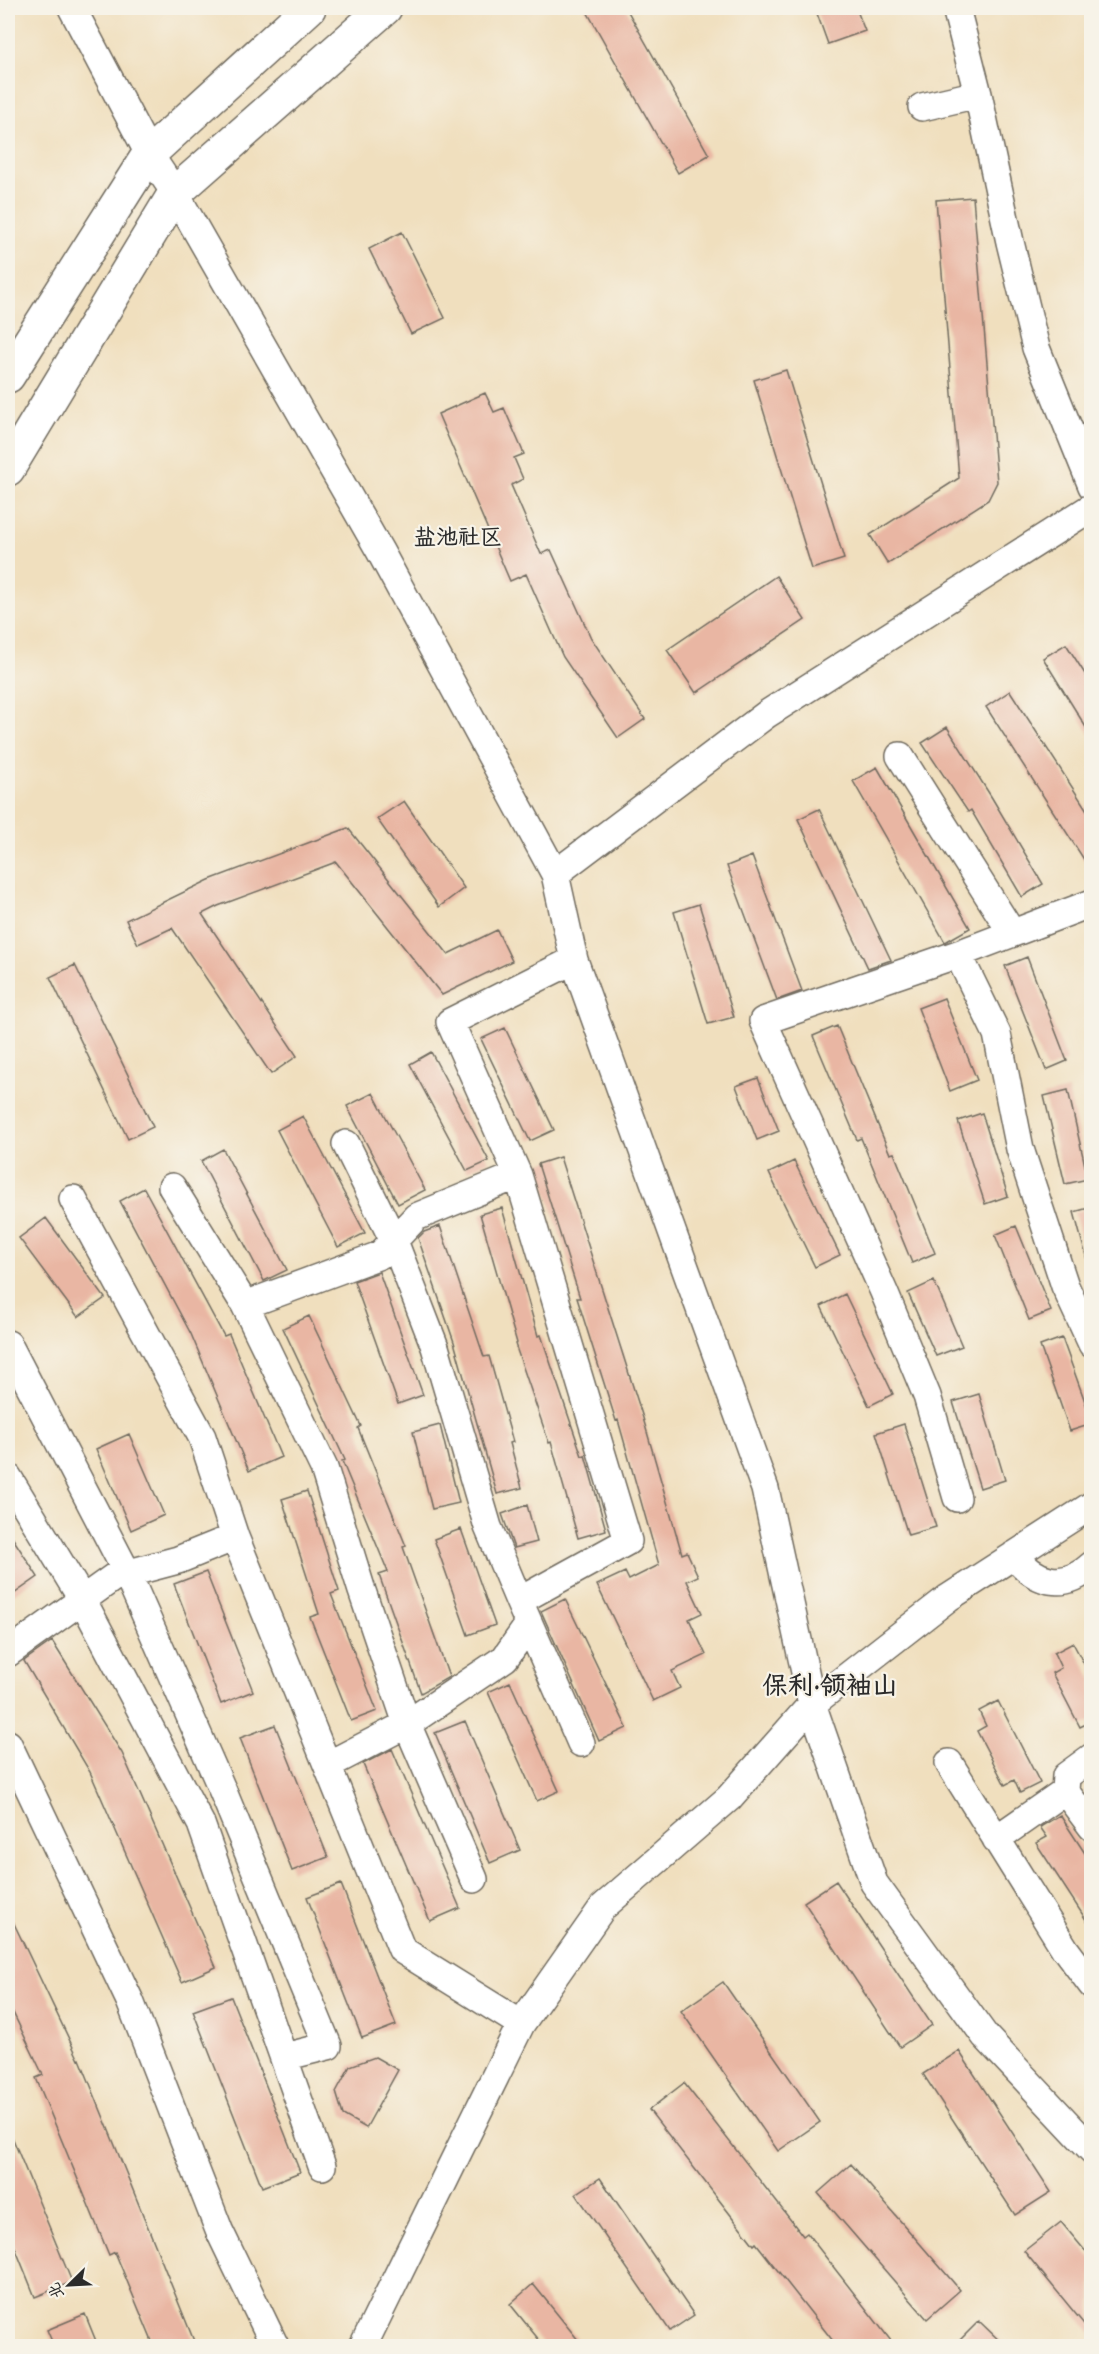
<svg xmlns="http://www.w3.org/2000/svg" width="1099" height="2354" viewBox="0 0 1099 2354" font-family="Delius,'LXGW WenKai TC',sans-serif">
	<rect width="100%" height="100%" fill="#f7f3e8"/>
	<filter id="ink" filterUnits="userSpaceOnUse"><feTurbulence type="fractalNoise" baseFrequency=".0167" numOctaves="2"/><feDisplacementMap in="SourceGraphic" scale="12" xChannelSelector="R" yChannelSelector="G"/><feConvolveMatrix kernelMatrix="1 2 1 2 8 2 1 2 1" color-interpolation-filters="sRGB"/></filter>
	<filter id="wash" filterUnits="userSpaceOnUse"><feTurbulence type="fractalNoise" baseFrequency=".008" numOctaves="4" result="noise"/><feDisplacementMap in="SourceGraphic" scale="24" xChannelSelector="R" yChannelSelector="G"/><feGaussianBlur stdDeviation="1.35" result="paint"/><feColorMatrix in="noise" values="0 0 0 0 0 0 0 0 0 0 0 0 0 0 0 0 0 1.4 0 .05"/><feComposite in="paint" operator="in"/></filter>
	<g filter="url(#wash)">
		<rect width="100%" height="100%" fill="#f0dfbe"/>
		<g id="blocks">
			<path fill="#e9b6a3" d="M585,8H626L709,155L678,173Z
				M815,8H856L865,31L828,44Z
				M973,197L997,482L988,500L888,564L870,535L959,478L936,200Z
				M402,232L445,318L411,334L369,249Z
				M786,370L844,559L812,569L754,380Z
				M485,393L494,412L504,408L524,454L514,458L523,479L511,485L541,554L551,550L591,638L645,719L618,738L563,657L526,574L510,581L438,414Z
				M776,576L805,620L696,693L667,650Z
				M1066,644L1092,685V737L1043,658Z
				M1010,691L1092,818V872L986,707Z
				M947,727L992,798L1043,884L1022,897L971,810L968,812L922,743Z
				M877,767L970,928L947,941L945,942L853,781Z
				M404,801L464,888L439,907L377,819Z
				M819,809L891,960L868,968L798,819Z
				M348,828L448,954L497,930L512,961L442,995L336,862L218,906L202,914L297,1056L271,1074L172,928L138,944L126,920L209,880Z
				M752,856L802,991L777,1000L727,866Z
				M699,904L734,1017L708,1024L674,912Z
				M1027,957L1067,1061L1046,1070L1005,966Z
				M75,965L153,1127L128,1139L50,977Z
				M944,998L977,1080L950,1091L918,1008Z
				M837,1026L890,1154L894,1153L935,1253L912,1263L861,1138L857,1140L813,1036Z
				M505,1028L554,1130L530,1141L481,1039Z
				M431,1052L489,1161L467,1171L410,1064Z
				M758,1078L779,1131L757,1140L736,1086Z
				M1068,1090L1088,1179L1065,1184L1044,1096Z
				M373,1093L425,1190L398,1204L347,1106Z
				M982,1113L1008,1196L985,1204L958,1121Z
				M303,1116L365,1233L338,1247L277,1130Z
				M223,1149L287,1270L264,1281L201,1161Z
				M560,1157L643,1418L682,1554L687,1552L698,1576L687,1581L702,1613L689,1619L706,1655L672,1671L680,1688L653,1701L597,1585L625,1572L629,1580L659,1565L618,1420L616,1421L577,1298H580L538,1164Z
				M794,1161L840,1255L815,1267L769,1173Z
				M144,1188L224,1336L229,1334L281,1457L249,1471L191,1334L120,1201Z
				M1092,1207V1260H1087L1074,1212Z
				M502,1208L538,1336L541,1335L582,1456L585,1455L606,1530L578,1538L551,1442L549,1443L515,1344L517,1343L480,1214Z
				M46,1218L105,1298L78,1317L19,1238Z
				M440,1226L484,1357L489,1356L513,1442L510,1443L522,1488L497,1494L454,1342L418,1238L424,1232Z
				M1016,1226L1051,1311L1029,1320L995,1235Z
				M379,1272L423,1395L398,1404L354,1281Z
				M934,1281L962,1346L936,1356L908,1293Z
				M845,1294L893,1394L869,1406L821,1306Z
				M309,1316L361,1426L358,1428L406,1546L403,1547L449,1677L421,1693L379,1575L388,1572L342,1461L345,1460L283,1328Z
				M1062,1338L1092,1421V1424L1070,1431L1040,1346Z
				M979,1394L1005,1480L980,1488L953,1402Z
				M904,1424L936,1527L908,1535L876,1433Z
				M440,1425L459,1503L432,1509L413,1432Z
				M129,1434L164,1515L131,1530L96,1449Z
				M307,1491L339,1591L331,1594L377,1711L351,1721L310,1617L319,1614L282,1499Z
				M527,1505L537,1542L514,1548L502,1514Z
				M461,1529L495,1625L468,1635L434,1539Z
				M8,1531L38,1577L8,1598Z
				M206,1572L253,1691L221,1704L174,1584Z
				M565,1599L627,1728L599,1741L541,1611Z
				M52,1641L122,1753L216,1967L182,1982L90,1772L24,1661Z
				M1073,1643L1092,1679V1721L1080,1727L1052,1673L1061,1668L1054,1653Z
				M510,1682L559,1791L537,1801L488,1692Z
				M998,1701L1040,1783L1020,1793L1014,1780L1005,1785L977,1731L986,1726L979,1711Z
				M465,1721L520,1850L490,1863L435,1733Z
				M275,1725L328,1857L292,1871L240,1738Z
				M392,1749L460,1908L430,1921L363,1764Z
				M1060,1815L1092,1864V1929L1036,1843L1047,1837L1040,1827Z
				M836,1881L932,2025L900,2047L804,1902Z
				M341,1884L396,2025L362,2038L307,1897Z
				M8,1911L79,2060L80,2059L196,2346H154L115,2252L109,2255L36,2078L43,2075L8,2002Z
				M723,1982L820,2122L778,2151L681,2011Z
				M231,1997L300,2172L262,2187L193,2011Z
				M959,2051L1051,2192L1015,2215L923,2074Z
				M375,2057L398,2070L366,2128L343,2115L336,2092L350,2066Z
				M684,2083L803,2236L807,2233L895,2346H837L756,2243L754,2245L649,2110Z
				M8,2127L72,2282L35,2297L8,2230Z
				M851,2164L960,2290L927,2319L818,2193Z
				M600,2178L694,2315L670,2331L576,2194Z
				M1061,2222L1092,2259V2334L1024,2251Z
				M533,2284L583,2346H544L510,2304Z
				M85,2314L98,2346H54L47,2330Z
				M979,2321L1005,2346H954Z"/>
		</g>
	</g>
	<g filter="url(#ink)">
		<use href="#blocks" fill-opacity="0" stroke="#706a5e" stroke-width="1.5"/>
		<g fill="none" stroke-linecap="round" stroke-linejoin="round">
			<defs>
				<path id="minor" d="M72,8L149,154L175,193L380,551L555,874L574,960L765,1489L812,1704L874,1883L985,2036L1092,2150
					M956,8L978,94L1010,242L1036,348L1092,486
					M922,107L978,94
					M900,756L1012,933
					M555,874L767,714L1092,507
					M958,954L997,1034L1020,1149L1065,1286L1092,1344
					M574,960L450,1022L518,1175L628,1541L519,1601L581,1743
					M346,1144L394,1241L435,1347L488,1527L519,1601
					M172,1187L245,1305L324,1468L362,1591L407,1724L474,1879
					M73,1199L202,1437L235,1537
					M245,1305L380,1255L416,1217L518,1175
					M8,1344L127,1573L222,1789L328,2046L284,2057
					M8,1477L82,1599L201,1824L322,2166
					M957,1498L927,1396L884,1292L763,1021L958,954L1092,903
					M1014,1555C1036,1583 1064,1591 1092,1565
					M8,1653L114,1577L178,1560L235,1537L402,1950L521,2024
					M8,1744L130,2001L219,2230L275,2346
					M1092,1757L1066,1776L1065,1791L1092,1827
					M949,1763L1065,1949L1092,1985
					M328,1765L407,1724L505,1658L529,1624
					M996,1839L1065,1791
					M363,2346L521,2024L603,1907L729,1798L812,1704L948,1598L1092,1505"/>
				<path id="major" d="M8,376L149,154L309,8
					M8,469L175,193L385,8"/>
			</defs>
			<use href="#minor" stroke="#706a5e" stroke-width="30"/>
			<use href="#major" stroke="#706a5e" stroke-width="36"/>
			<use href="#minor" stroke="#fff" stroke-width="27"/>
			<use href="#major" stroke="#fff" stroke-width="33"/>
		</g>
	</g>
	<g text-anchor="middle" stroke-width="4.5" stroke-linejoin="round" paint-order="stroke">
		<g font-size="22" font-weight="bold" fill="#2b2b2b" stroke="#f7f3e8">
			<text x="458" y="544">盐池社区</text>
		</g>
		<g font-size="26" font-weight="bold" fill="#2b2b2b" stroke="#f7f3e8">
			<text x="830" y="1694">保利·领袖山</text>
		</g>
	</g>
	<rect width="1099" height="2354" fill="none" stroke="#f7f3e8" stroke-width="30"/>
	<g transform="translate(69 2285) rotate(246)" stroke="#f7f3e8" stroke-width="4.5" paint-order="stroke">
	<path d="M0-4.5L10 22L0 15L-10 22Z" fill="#2b2b2b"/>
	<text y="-9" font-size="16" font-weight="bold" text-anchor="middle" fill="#2b2b2b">北</text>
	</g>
</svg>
